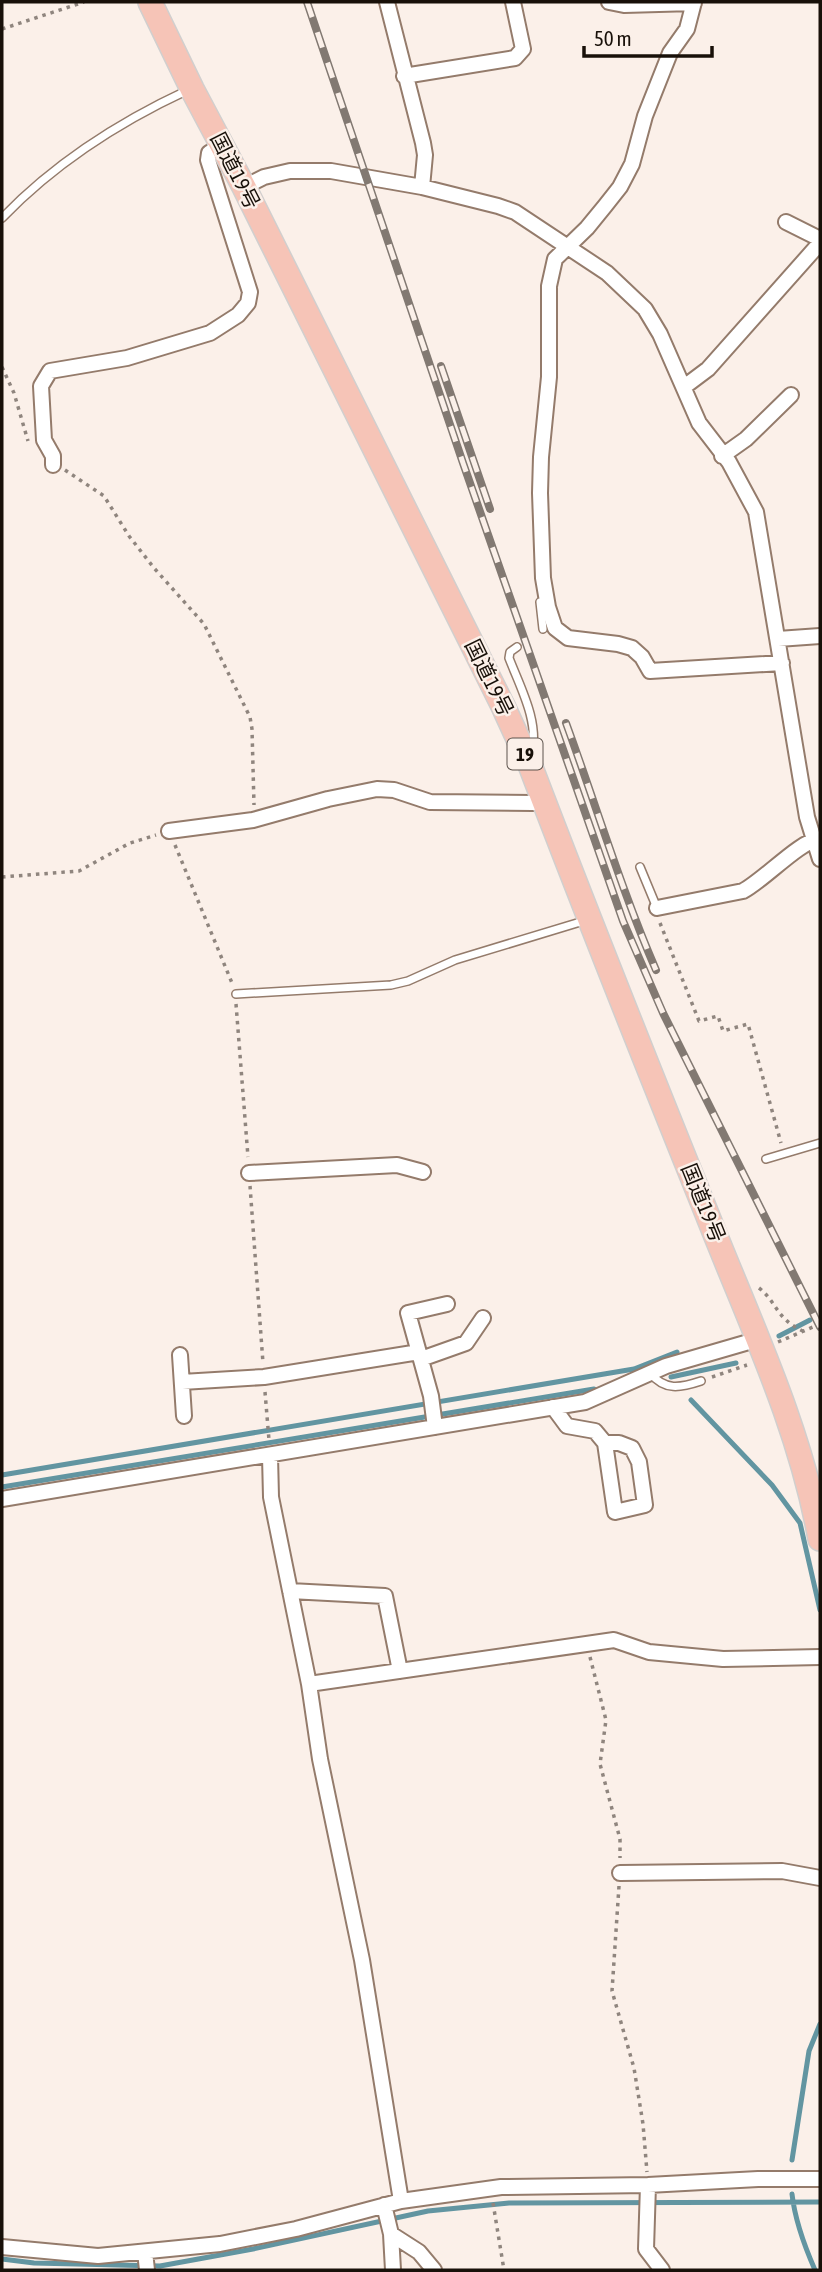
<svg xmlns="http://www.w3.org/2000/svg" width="822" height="2272" viewBox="0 0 822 2272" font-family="'Asap Condensed','Noto Sans JP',sans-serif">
	<rect width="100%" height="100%" fill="#fbf0e9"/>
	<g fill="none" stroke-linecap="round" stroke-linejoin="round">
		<path stroke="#6295a1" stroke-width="5" d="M779,1336L810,1320
			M671,1377L736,1363
			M691,1400L772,1485L800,1523L820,1610
			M2,1475L634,1369L677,1352
			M2,1487L594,1389
			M792,2160L809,2051L820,2024
			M792,2194C795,2221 804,2245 815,2270
			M2,2259L34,2263L160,2266L253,2249L428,2211L509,2203L820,2202"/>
		<defs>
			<path id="service" d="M2,218C55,163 119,122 188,90
				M540,602L543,629
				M517,647L510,652L509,658C521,689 539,721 532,754
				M640,867L657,908
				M236,994L391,985L408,981L455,960L587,920
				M766,1159L820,1143
				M650,1373C665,1391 680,1388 701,1381"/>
			<path id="minor" d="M387,2L423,143L425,155L422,187
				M609,2L624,5L694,3
				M694,2L687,29L670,53L645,116L632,164L620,187L605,206L587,228L555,259L549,286V377L541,457L540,493L543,578L548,607L555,628L568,638L618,644L632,648L642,657L650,671L782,663
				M404,76L515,58L523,49L513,2
				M244,187L264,177L290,171H331L422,187L498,206L515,212L607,273L645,309L660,334L699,423L729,462L756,512L807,817L820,859
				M786,222L820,239
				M684,387L708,369L820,243
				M722,456L746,439L791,395
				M53,465V456L44,440L41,386L50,371L127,358L210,333L238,315L248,303L250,292L208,160L209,153L222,145
				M778,639L820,636
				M169,831L253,820L328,799L377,789L394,790L430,802L533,803L543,800
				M657,908L743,891C764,880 800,841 819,839
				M249,1173L397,1165L423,1172
				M180,1355L184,1416
				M421,1359L466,1343L483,1318
				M182,1382L264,1377L419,1352
				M553,1407L567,1426L595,1431L605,1443L615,1512L645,1505L639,1462L632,1448L619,1443H605
				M435,1427L431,1396L408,1313L447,1304
				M270,1456L271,1497L309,1684L320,1759L362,1960L401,2201
				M2,1499L585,1402L666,1366L759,1339
				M290,1591L385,1596L400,1671
				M309,1684L614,1640L649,1652L723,1659L820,1657
				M620,1873L782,1871L820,1878
				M648,2185L646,2249L662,2270
				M384,2205L391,2234L419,2252L434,2270
				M391,2234L393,2270
				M2,2247L98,2256L220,2244L296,2229L401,2201L501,2187L648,2185L758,2179H820
				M145,2252L147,2270"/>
			<path id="trunk" d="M150,2L192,89L244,187L503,706L530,765C587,915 647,1065 707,1214C749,1321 800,1426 820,1539"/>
		</defs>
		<use href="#service" stroke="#947b6b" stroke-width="10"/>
		<use href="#minor" stroke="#947b6b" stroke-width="18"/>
		<use href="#trunk" stroke="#d1cfce" stroke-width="26"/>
		<path stroke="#8f857e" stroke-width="3.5" stroke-dasharray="3.5 5" stroke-linecap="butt" d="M2,29L84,2
			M2,367L14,393L28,441
			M65,470L104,496L129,536L154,568L204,624L250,717L252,729L254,805
			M175,845L232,983
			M2,877L79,871L130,843L156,835
			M660,923L699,1021L718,1016L723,1031L748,1024L781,1143
			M236,1004L248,1157
			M250,1186L263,1363
			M759,1288C777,1302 776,1319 803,1331
			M778,1342L820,1324
			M712,1377L747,1365
			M265,1392L269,1440
			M590,1657L606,1720L600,1764L620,1839V1858
			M619,1886L612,1991L634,2068L643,2124L647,2172
			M493,2203L504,2270"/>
		<use href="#service" stroke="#fff" stroke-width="7"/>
		<use href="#minor" stroke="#fff" stroke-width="14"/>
		<use href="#trunk" stroke="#f6c4b7" stroke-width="23"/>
		<defs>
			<path id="rail" d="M307,2L463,463L623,921L663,1013L820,1327
				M441,366L490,509
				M566,723C596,805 621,889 656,970"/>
		</defs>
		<use href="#rail" stroke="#827972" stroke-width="8"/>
		<use href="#rail" stroke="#fbf0e9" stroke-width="5" stroke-dasharray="16" stroke-linecap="butt"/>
	</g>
	<g text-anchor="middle" stroke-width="5" stroke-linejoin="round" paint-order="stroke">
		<rect fill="#fbf0e9" stroke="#5c534c" stroke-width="2" x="507.5" y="738.5" width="35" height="31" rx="5"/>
		<g font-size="19" font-weight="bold" fill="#181009">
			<text x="525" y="761">19</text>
		</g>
		<g font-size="21" fill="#181009" stroke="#fbf0e9">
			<text transform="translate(235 171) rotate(63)" y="7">国道19号</text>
			<text transform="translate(489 678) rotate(64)" y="7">国道19号</text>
			<text transform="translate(703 1203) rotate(68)" y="7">国道19号</text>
		</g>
	</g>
	<rect width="822" height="2272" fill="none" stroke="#181009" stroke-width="7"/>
	<path d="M584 46v10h128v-10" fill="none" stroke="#181009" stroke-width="3.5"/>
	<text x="594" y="46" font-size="21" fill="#181009" stroke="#fbf0e9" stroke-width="5" paint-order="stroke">50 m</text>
</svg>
